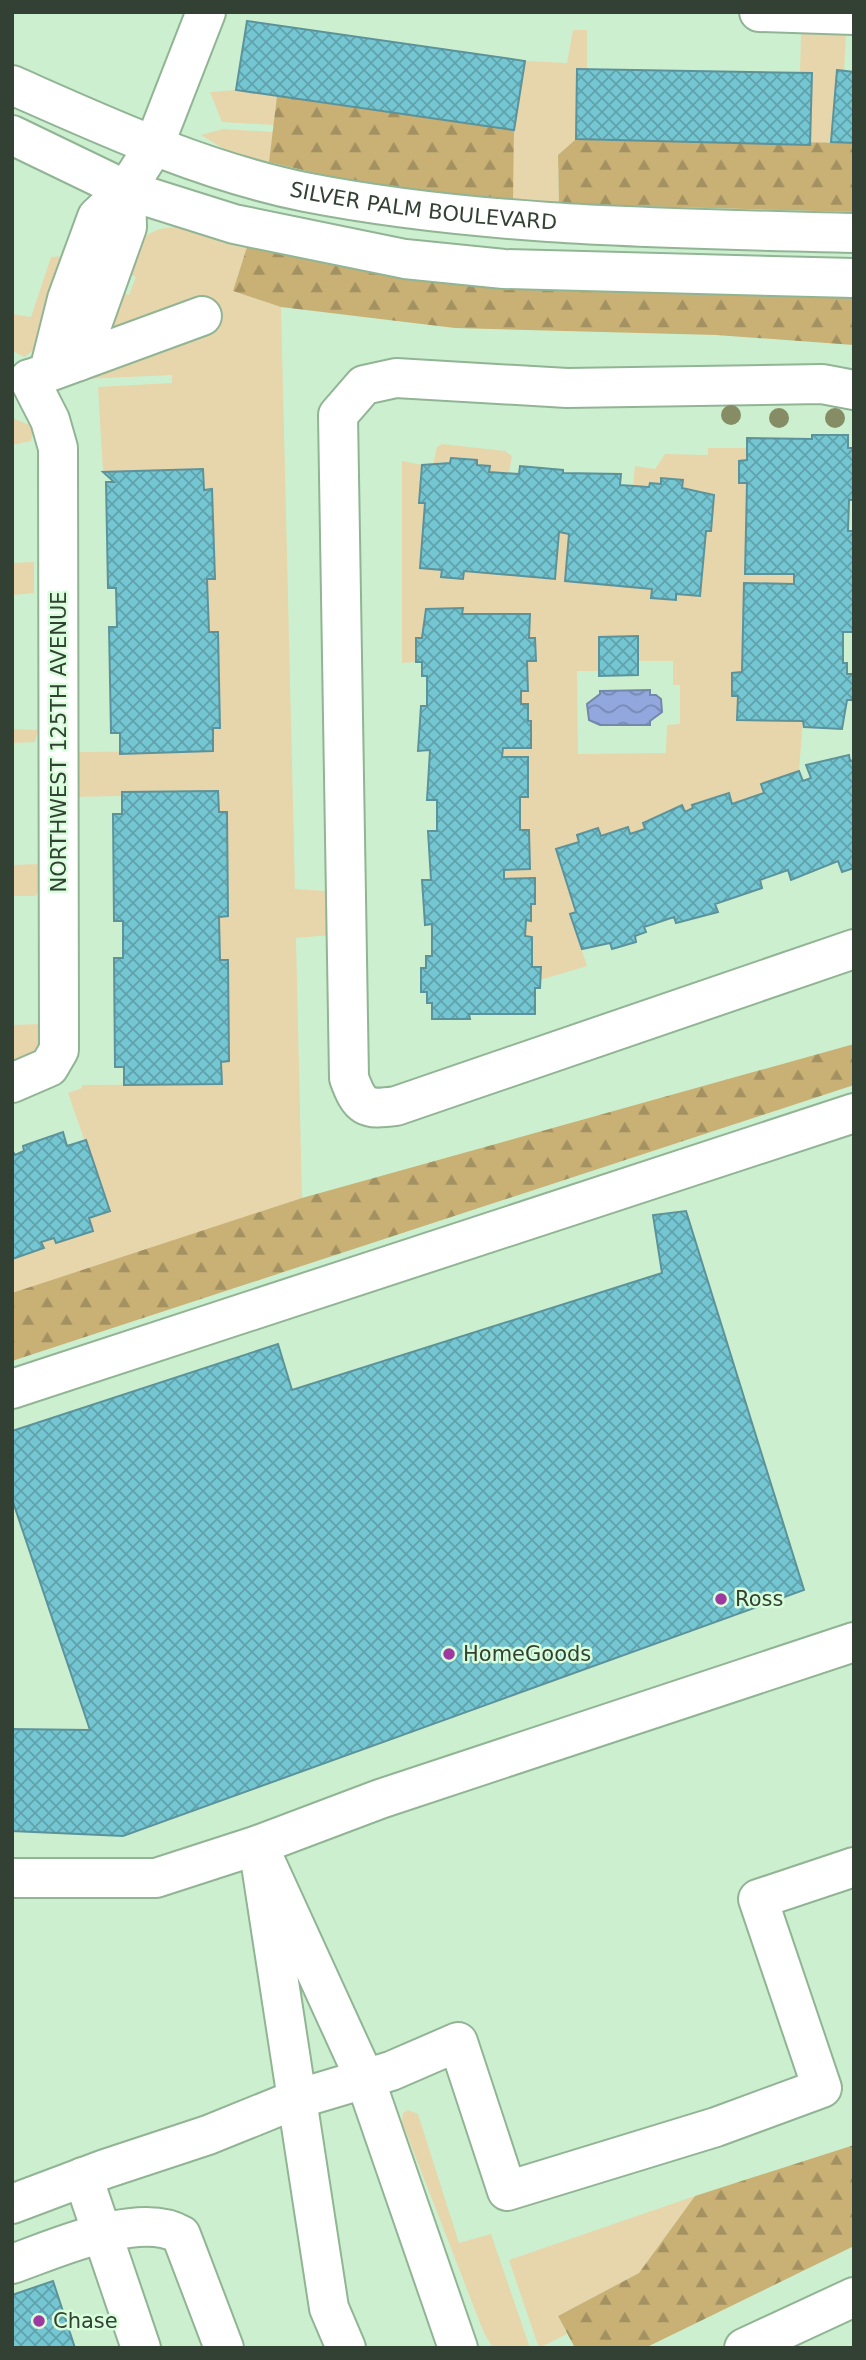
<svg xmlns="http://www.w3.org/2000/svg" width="866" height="2360" viewBox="0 0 866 2360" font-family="'DejaVu Sans',sans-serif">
	<defs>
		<pattern id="forest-firs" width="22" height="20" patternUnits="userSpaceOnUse" patternTransform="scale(1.75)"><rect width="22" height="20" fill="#c9b075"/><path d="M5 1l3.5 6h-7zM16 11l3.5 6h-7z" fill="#a49161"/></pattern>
		<pattern id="water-waves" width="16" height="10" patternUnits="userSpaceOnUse" patternTransform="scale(1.75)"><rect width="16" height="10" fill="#91a7dd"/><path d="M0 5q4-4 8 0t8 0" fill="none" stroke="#778ab4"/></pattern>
		<pattern id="building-cross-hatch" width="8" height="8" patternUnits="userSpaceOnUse" patternTransform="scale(1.75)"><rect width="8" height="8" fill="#74c6d2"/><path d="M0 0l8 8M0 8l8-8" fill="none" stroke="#60a2ab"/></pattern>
	</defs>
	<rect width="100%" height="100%" fill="#ccf0cf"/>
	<path fill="#e7d5ac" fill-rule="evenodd" d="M573,30H587V70H577L576,139L558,155L559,204L513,203L514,130L525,61L567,63Z
		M846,33L844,71L831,142L810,145L812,74L800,73L801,34Z
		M236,90L277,96L274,125L222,122L210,92Z
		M223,129L273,132L269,162L229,152L201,135Z
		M180,226L247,247L233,291L281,307L295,889L327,891L336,905L331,935L296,938L302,1198L12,1296V1259L43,1247L41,1242L54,1238L57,1243L93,1231L89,1218L109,1211L68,1093L82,1088V1085L221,1084V1062L229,1061L228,960H220L219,917L228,916L227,813L219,812L218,791L123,792L122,796L74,797L73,752L213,751V728L220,727L218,633L209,632L207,579H215L212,490H204L203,469L103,472L98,387L172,383V375L83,379L101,338L116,290L129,295L136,277L122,272L135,241L159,229Z
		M63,256L45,340L25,357L12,351V314L31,317L51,257Z
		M12,418L30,425L33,433L31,441L12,445Z
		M442,444L505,451L512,456L509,473L489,472V466L477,465V460L452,458L450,463L438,462L437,466L433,465L437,447Z
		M708,448H747V460L739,461V483H747L745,573L794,574V584L744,583L742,672L732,673V696H738L737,720L803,721L799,771L762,783L764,793L732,804L729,794L685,812L682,805L643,823L645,829L630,834L628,828L601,836L597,828L577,835L579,842L556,849L576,912L570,915L587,966L540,980L532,967V937L525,936L526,920L531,921V904H535V879H504V870L530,869L529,830H520V797H528L527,757H502L503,748H530C528,728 520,710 521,691L528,690L527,661L536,660L535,639L529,638V614H462V608L426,609L422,638H416V662L402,663V461L422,465L419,502L425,503L442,577L463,579L464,571L555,579L559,532L569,534L565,581L652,589V598L676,600V594L700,596L706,531H711L714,495L682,488L661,479V484L633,486L635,466L655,469L665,454L708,455ZM638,661H673V685H680V724L667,725L666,753L578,754L577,671H599V676L638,675Z
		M34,562V593L12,595V563Z
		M12,729L38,730L35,742L12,743Z
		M39,864V892L35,896H12V865Z
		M41,1024V1051L12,1080V1025Z
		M408,2110L418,2114L459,2243L491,2234L530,2348H493L484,2333L402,2122L403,2113Z
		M695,2196L639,2273L558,2316L567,2334L539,2348L509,2260Z"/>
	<path fill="url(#forest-firs)" d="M277,96L514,130L513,203L357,183L269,162Z
		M576,139L854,143V212L559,204L558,155Z
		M247,247L368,269L854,295V345L716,335L455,328L281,307L233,291Z
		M854,1044V1085L12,1361V1293L302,1198Z
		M854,2145V2246L645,2348H575L558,2316L639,2273L695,2196Z"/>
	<path fill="url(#water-waves)" stroke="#7588aa" stroke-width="2" d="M650,690V695H656L661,699L662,712L650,721V725H600L589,720L587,704L600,694V691Z"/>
	<path fill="url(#building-cross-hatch)" stroke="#5c939b" stroke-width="2" d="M247,21L525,61L514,130L236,90Z
		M577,69L812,73L810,145L576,139Z
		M837,70L854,72V143L831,142Z
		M812,435H848V448H854V488L853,500H849L848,531H854V632H843V663H847V674H853V700H847L842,729L804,727L803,721L737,720L738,696H732V673L742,672L744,583L794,584V574H745L747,483H739V461L747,460V438L812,439Z
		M451,458L477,460V465L490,466L489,472L519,474L520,466L563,470V473L621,474L620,485L649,487L650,483L661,484V478L683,480L682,488L714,495L711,531H706L700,596L676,594V600L651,598L652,589L565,581L569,534L559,532L555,579L464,571L463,579L441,577L442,570L420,568L425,503H419L422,465L450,463Z
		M203,469L204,490L212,489L215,579H207L209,632H218L220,728H213V751L120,754V733H111L109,627H117L116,588H108L106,482H114L103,472Z
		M463,608L462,614H530L529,638H535L536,661H527L528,691H521V704H528V721H531V748H503L502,757H528V797H520V830H529L530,869L504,870V879L535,878V904H531V921L526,920L525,936L532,937V967H541L540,988H535V1014H469L470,1019H432V1003H427V992H421V968H426V956H432V924L425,925L422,880H431L428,831H437V800H427L430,750L418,751L421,706H427V676H422V662H416V638H422L426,609Z
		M638,636V675L599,676V637Z
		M849,755L850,761L854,760V868L842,872L838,861L791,880L788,870L760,880L762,888L715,904L718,912L676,923L674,917L644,927L646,932L635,936L636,942L612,949L610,943L582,949L570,914L576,912L556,849L579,842L577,835L598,828L601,836L628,827L630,834L645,829L643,823L682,805L685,812L693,808L692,805L729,793L732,804L764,793L761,784L799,771L803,781L811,778L806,765Z
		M218,791L219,812H227L228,916L219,917L220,960H228L229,1061L221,1062L222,1084L124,1085V1067H115L114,958H123V921H114L113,814H122V792Z
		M63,1132L67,1146L86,1140L110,1211L89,1218L93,1231L56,1243L54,1238L41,1242L44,1248L12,1259V1150L15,1155L24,1151L23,1146Z
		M686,1211L804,1590L123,1836L12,1831V1729L90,1730L12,1499V1431L278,1344L292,1390L662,1273L653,1215Z
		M53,2281L75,2348H12V2295Z"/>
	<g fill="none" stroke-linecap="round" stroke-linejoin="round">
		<defs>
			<g id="minor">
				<path d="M759,12L854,15"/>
				<path id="s1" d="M12,85C107,127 202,171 305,192C484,227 671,228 854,233"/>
				<path d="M12,135L126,190L234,224L405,259L504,269L854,278"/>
				<path d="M79,361L127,227L126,190"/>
				<path d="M49,371L67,299L97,217L126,190L153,148L206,12"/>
				<path d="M30,379L202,316"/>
				<path d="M854,390L822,384L567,388L396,378L364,385L338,415L349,1078C360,1108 365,1110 396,1106L854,949"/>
				<path d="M12,1083L49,1067L59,1050L58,448L50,420L29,379"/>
				<path d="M12,1389L854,1113"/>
				<path d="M12,1878H156L258,1845L380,1799L854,1642"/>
				<path d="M83,2177L141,2348"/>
				<path d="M12,2204L105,2169L208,2135L297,2099L391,2071L458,2042L507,2191L716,2127L822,2088L758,1899L854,1867"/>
				<path d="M12,2264C55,2249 140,2210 181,2235L224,2348"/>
				<path d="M346,2348L329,2308L258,1845L365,2079L458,2348"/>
			</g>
			<path id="highway" d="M744,2348L854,2297"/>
		</defs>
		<use href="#minor" stroke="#91b494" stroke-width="42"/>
		<use href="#highway" stroke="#91b494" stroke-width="42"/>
		<use href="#minor" stroke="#fff" stroke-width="38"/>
		<use href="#highway" stroke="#fff" stroke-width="38"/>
	</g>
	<g fill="#868c63">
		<circle cx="731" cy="415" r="10"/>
		<circle cx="779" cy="418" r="10"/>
		<circle cx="835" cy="418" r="10"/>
	</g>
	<g fill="#9e3a9f" stroke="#d9fedc" stroke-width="2.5">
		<circle cx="721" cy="1599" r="7"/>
		<circle cx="449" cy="1654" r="7"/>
		<circle cx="39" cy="2321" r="7"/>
	</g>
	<g text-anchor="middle" stroke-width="5" stroke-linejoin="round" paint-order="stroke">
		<g font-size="21" fill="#334134" stroke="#d9fedc">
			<text dy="7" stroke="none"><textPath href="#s1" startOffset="432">SILVER PALM BOULEVARD</textPath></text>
			<text transform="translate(59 742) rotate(-90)" y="7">NORTHWEST 125TH AVENUE</text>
		</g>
		<g font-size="21" fill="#334134" stroke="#d9fedc" text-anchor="start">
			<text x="735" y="1606">Ross</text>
			<text x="463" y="1661">HomeGoods</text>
			<text x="53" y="2328">Chase</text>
		</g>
	</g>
	<rect width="866" height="2360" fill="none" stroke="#334134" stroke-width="28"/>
</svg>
